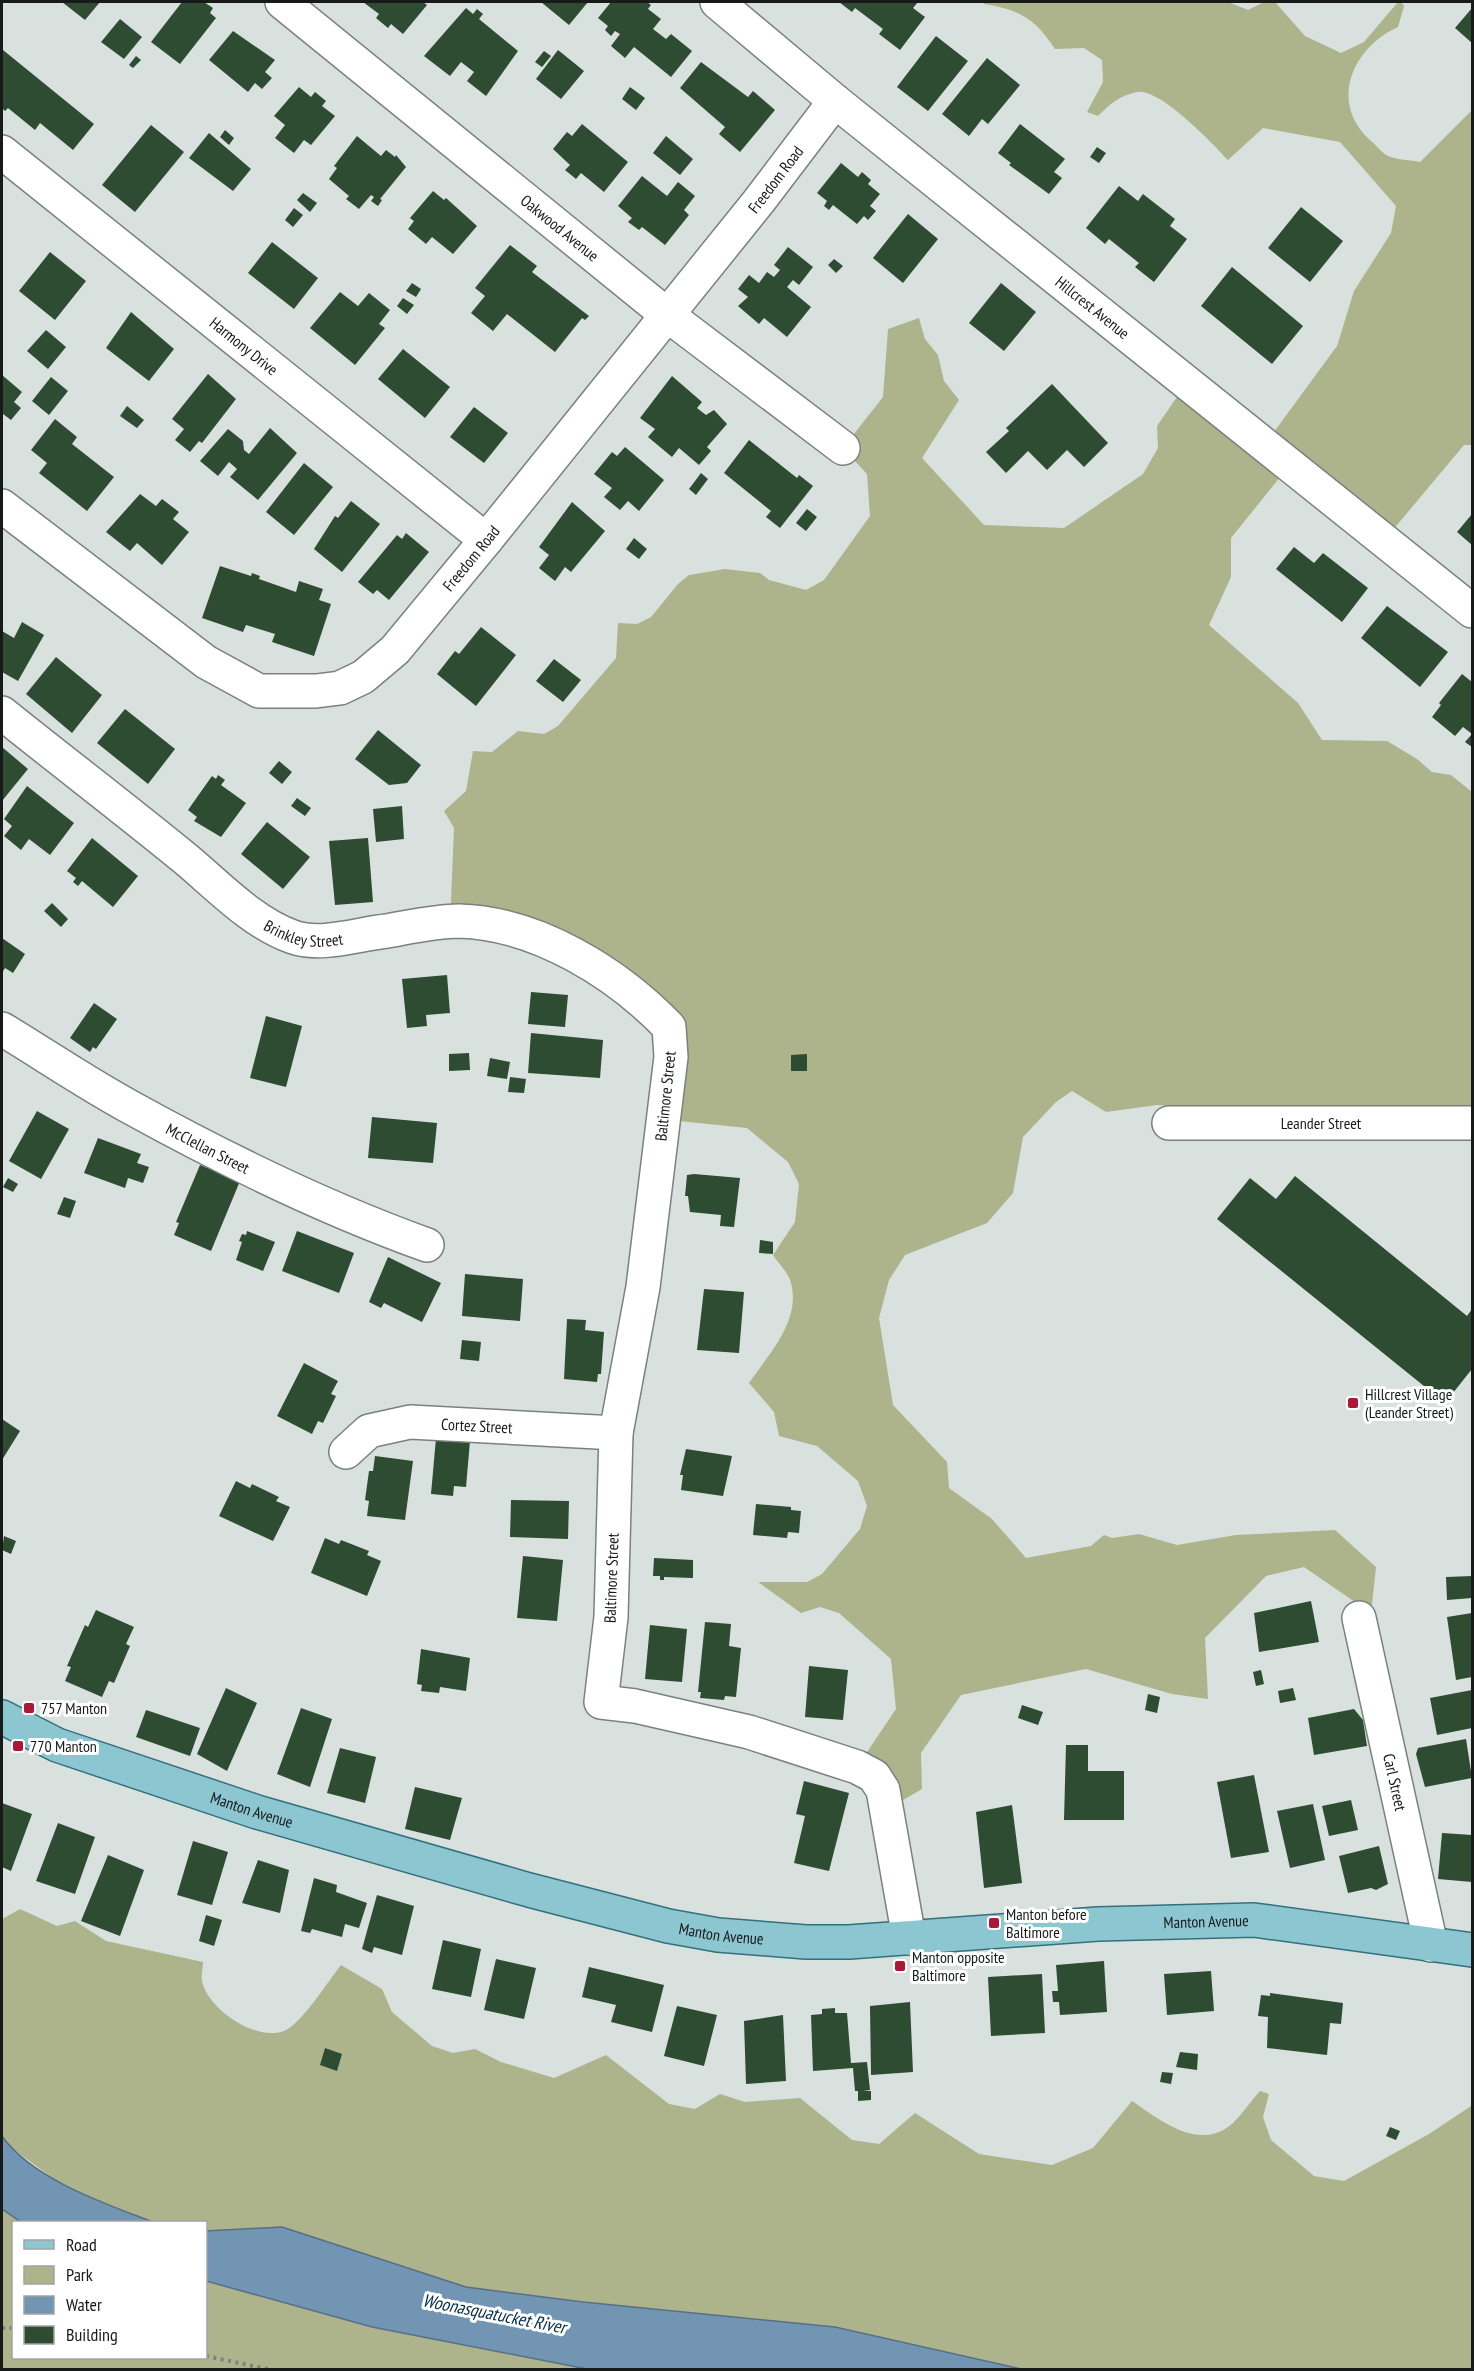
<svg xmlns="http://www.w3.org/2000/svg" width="1474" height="2371" viewBox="0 0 1474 2371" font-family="'PT Sans Narrow',sans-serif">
	<rect width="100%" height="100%" fill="#d9e1df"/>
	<path fill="#adb38b" d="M984,2H1228L1248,10L1264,2H1275L1305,36L1341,53L1364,42L1398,2H1401L1404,6L1398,27C1352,48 1328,103 1371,141C1376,145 1382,153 1388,156C1397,160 1411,160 1420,162L1472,110V445H1464L1392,531L1293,461L1231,538V577L1209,625L1298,703L1322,740L1387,741L1417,759L1432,772L1451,775L1472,792V1126L1409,1116L1157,1105L1106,1112L1072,1091L1056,1102L1023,1137L1013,1193L987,1223L905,1255L889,1280L879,1318L893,1405L947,1462L949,1488L992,1519L1026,1558L1091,1546L1104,1535L1112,1538L1139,1534L1177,1545L1236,1535L1335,1530L1376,1567L1371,1613L1304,1567L1266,1576L1205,1638L1208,1699L1172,1694L1086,1669L961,1695L921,1753L922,1789L893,1806L859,1764L896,1709L891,1659L839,1613L820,1607L801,1613L758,1582H807L822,1574L860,1529L867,1506L858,1481L817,1446L779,1436L774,1412L749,1383C769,1354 801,1321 791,1283C789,1273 778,1263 773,1255L795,1222L799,1184L788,1162L747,1128L669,1120L667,1026L565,950L450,924L454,828L444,811L466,791L473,751L492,752L518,731L544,734L558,726L616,658L618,623L637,624L651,617L678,584L689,575L725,569L760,573L769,580L806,590L824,580L870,516L867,474L843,448L883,397L888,329L919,318L925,339L938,355L944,381L959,400L922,458L984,525L1064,528L1143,474L1158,448L1157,426L1188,381L1271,436L1337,346L1354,291L1391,233L1396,206L1340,142L1263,128L1228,160C1212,143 1160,88 1137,92C1120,95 1109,105 1098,116L1087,112L1103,82L1102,60L1084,48L1055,49C1034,18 1020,10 984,4Z
		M20,1909L57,1926L75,1921L106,1941L203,1962C203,1968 201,1976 202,1981C208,2011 265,2049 292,2026C309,2012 327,1983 341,1965L382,1989L392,2012L432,2046L453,2053L475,2049L501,2062L554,2078L606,2055L669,2104L695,2109L720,2094L745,2102L800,2098L852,2140L879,2144L915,2113L979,2154L1052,2165L1093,2148L1132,2101C1160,2120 1200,2153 1233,2123C1243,2113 1251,2101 1260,2091L1269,2094L1263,2117L1271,2140L1314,2176L1344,2181L1429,2134L1471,2106L1472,2369H1021L835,2327L583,2302L466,2287L282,2227L206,2231V2222H153L68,2189L10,2147L2,2136V1919Z
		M2,2209L21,2222H14V2358H206V2281L372,2327L587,2369H2Z"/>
	<path fill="#7195b3" stroke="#567085" stroke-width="1.5" d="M2,2136C32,2179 106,2204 153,2222H21L2,2209Z
		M282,2227L466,2287L583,2302L835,2327L1021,2369H587L372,2327L206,2281V2231Z"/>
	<path fill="#2d4c31" d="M62,2H100L85,20Z
		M182,2H204L213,8L210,13L216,18L180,64L151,42Z
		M363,2H423L427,5L403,34L391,24L388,28L376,18L379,14Z
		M541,2H588L569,25Z
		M611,2H647L651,5L648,9L661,19L653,29L666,39L671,34L692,51L671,77L634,47L625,58L611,46L620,34L615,31L611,36L605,30L608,26L598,18Z
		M839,2H918L913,8L925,17L900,50L879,34L883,29L855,8L852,12Z
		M466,8L473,14L477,9L483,14L479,19L518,51L486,96L467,81L474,72L461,62L450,76L424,56Z
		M1472,8V43L1455,28Z
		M120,19L142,37L124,59L101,42Z
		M233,31L275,60L265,72L272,78L262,89L255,83L248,92L209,60Z
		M936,36L968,61L928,111L897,87Z
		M3,50L94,124L73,150L40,123L35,130L8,108L5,111L2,108Z
		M558,50L584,71L561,99L536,79Z
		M544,51L551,56L542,67L535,62Z
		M136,56L141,60L133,68L129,65Z
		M987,58L1020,85L988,124L982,119L969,136L942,114Z
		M701,62L748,97L753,91L775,110L740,152L719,134L725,127L680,88Z
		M299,87L311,97L315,92L326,101L322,106L335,116L311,145L304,140L294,153L275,138L285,125L274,116Z
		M630,87L645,98L636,110L622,99Z
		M582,124L628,162L604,192L581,173L576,179L565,170L570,165L553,149L567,132L572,136Z
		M1020,124L1065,159L1054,172L1062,178L1049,194L1009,165L1011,163L998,153Z
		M151,125L184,152L135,212L102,185Z
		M225,130L234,138L229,145L220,137Z
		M209,133L251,169L233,191L189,158Z
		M357,136L381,156L386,150L395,157L396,155L406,167L380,199L382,200L378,206L371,201L374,197L371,195L359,209L346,199L349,196L329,179L337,168L334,166Z
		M666,136L693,159L680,175L653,153Z
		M1097,147L1106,153L1099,163L1090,157Z
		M841,163L858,177L862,172L871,180L868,184L880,194L870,206L876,211L868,220L864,216L857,224L833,205L829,210L824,206L827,201L817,193Z
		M642,176L667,196L678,182L695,196L684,210L689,215L665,245L642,227L639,230L628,222L632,218L618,206Z
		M1119,186L1138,201L1143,194L1175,219L1170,226L1187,239L1154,282L1135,267L1139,263L1109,239L1105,244L1086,228Z
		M433,191L444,200L446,198L477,226L453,254L432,237L426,244L408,229L414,221L410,218Z
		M303,193L317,203L310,212L297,200Z
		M1301,207L1343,241L1310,282L1268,248Z
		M294,208L303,215L293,227L285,220Z
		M908,214L938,239L903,283L873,258Z
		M272,242L318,278L294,309L248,273Z
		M510,245L537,266L532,272L589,316L585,320L582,318L555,352L507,314L493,331L471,313L485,296L475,288Z
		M788,247L813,267L799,285L793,280L787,287L811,307L787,337L764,318L759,324L738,306L748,297L738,289L749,275L759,283L767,272L774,277L780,270L774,265Z
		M50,252L86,281L55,320L19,291Z
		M834,259L843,266L836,273L828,265Z
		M1232,267L1303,326L1272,364L1201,306Z
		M412,283L421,289L416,297L406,291Z
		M1001,283L1036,312L1004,351L969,323Z
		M340,292L358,306L369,293L390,310L379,324L385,328L355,365L310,328Z
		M403,298L414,305L407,314L397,306Z
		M131,312L174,349L149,381L106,348Z
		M46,330L66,347L48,369L27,351Z
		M403,349L450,387L425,418L378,379Z
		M208,374L236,399L202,443L199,441L190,452L175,440L184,429L172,419Z
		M2,375L22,392L14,402L21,408L11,420L3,414L2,416Z
		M672,376L702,402L697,408L706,415L714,410L727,424L707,447L711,451L699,465L679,448L672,457L648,437L655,429L640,418Z
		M51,377L68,391L49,415L32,401Z
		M1052,384L1108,443L1084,467L1067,450L1047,470L1028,451L1006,473L986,452L1009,431L1006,428Z
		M127,406L144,420L137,428L120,416Z
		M474,407L508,433L484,463L450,437Z
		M55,419L77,437L72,444L114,477L87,511L39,473L47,463L31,450Z
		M270,428L297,453L258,500L230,477L237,469L229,462L218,476L200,461L228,429L243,441L244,450L249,454Z
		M749,440L797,478L799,475L813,486L780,528L766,517L771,511L724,473Z
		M625,447L664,480L639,511L628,501L620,510L604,497L612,488L594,474L612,452L617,456Z
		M304,463L333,487L294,535L266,512Z
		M701,473L708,479L696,495L689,489Z
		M140,494L156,506L162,499L179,512L173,519L189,532L162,565L137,543L130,551L106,532Z
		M351,501L380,524L342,572L314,549L335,516L338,518Z
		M572,502L605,531L571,572L565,567L555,581L539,568L549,555L539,547Z
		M807,509L817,517L806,531L796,523Z
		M1472,514V545L1457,532Z
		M406,533L429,552L389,600L377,590L373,594L358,582L397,535L402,539Z
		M634,538L647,549L639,559L626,549Z
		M1294,547L1314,563L1323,553L1368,588L1342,622L1276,569Z
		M220,566L251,576L252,573L260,576L259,579L296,592L299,581L323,589L319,600L331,604L314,656L272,642L275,634L246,625L243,632L202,618Z
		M1387,606L1448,652L1420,687L1361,638Z
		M22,622L44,635L18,681L2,672V631L14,638Z
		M481,627L516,655L476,706L437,674L455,651L459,654Z
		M56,657L102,695L72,733L26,694Z
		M554,659L581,680L563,702L536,681Z
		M1462,674L1472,682V747L1465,742L1472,734L1463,727L1455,736L1432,717L1441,705L1439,703Z
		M125,709L175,749L148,784L97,743Z
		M378,730L421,765L407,783L389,785L355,759Z
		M2,747L28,769L2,801Z
		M279,761L292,772L282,784L269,773Z
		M218,775L225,780L221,785L246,803L221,837L194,821L197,817L188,810L212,776L216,779Z
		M27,786L74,823L50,855L29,839L21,850L4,836L12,826L4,819Z
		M297,798L311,808L305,816L291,806Z
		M402,806L404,839L376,842L373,809Z
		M267,822L310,857L283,889L241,854Z
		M92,838L138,876L113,907L82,881L78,886L73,882L76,878L67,871Z
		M368,838L373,902L335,905L329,841Z
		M52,903L68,919L61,927L44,911Z
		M2,938L25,954L13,973L5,968L2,973Z
		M447,975L450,1013L426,1015L427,1026L407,1028L402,979Z
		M531,992L568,995L565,1027L528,1024Z
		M94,1003L117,1019L96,1049L93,1047L90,1052L70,1038Z
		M266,1016L302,1026L286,1087L250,1078Z
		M531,1033L603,1040L600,1078L528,1073Z
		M469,1053L470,1070L449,1071V1054Z
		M807,1054V1071H791V1055Z
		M490,1058L510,1062L507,1079L487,1076Z
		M510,1077L526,1079L524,1093L508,1092Z
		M37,1111L69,1129L41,1179L9,1161Z
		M372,1117L437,1123L433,1163L368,1158Z
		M98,1138L141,1154L137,1163L149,1167L143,1183L128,1178L125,1188L84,1173Z
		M200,1165L240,1181L211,1251L174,1235L179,1223L176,1222Z
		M694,1174L740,1178L734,1227L720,1226L721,1215L690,1212L688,1196H685L687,1175Z
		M1295,1176L1467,1316L1472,1309V1369L1445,1403L1217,1219L1250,1178L1276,1199Z
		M8,1178L18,1184L13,1192L3,1187Z
		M64,1197L76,1201L70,1218L57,1214Z
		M247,1231L275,1242L263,1271L236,1260L242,1242L239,1241L242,1234L246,1235Z
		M297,1231L354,1253L339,1293L282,1271Z
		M760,1240L773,1242V1254L759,1253Z
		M388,1257L441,1283L422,1322L384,1303L381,1308L369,1302Z
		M465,1274L523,1279L520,1321L462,1316Z
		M704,1289L744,1292L739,1353L697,1350Z
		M567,1319L586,1320L585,1330L604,1332L601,1374H598L597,1382L564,1379Z
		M462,1340L481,1342L479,1361L460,1359Z
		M304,1363L338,1381L331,1394L336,1396L323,1423L318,1421L312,1434L277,1416Z
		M2,1419L20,1431L2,1460Z
		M436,1438L470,1441L466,1487L454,1486L453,1496L431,1494Z
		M686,1449L732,1456L723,1496L681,1490L683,1475H680Z
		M375,1456L413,1461L405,1520L367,1516L369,1501L365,1500L369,1471H373Z
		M236,1481L250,1488L252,1484L279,1497L276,1501L290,1507L273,1541L219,1516Z
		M511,1500L569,1501L568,1539L510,1537Z
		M756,1504L791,1507V1510L801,1511L799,1533L788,1532L787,1538L753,1535Z
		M4,1536L16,1541L11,1554L2,1550Z
		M325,1538L339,1544L341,1540L369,1551L367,1555L381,1561L367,1596L311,1573Z
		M523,1556L563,1560L557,1621L517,1618Z
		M654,1558L693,1560V1578L664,1577V1580H660V1576H653Z
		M1472,1576V1598L1447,1600L1446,1577Z
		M1311,1601L1319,1642L1259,1652L1254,1613Z
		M96,1610L134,1627L126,1644L130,1646L114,1683L109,1681L102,1697L65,1681L71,1667L67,1666L85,1625L88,1627Z
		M1472,1613V1677L1456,1680L1447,1617Z
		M705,1622L731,1624L729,1646L741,1648L736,1697L725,1696L724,1700L700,1698L701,1692H698Z
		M650,1625L687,1629L682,1682L645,1679Z
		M421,1649L470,1658L466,1691L440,1687L439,1693L421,1691L422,1685L417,1684Z
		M809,1666L848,1670L843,1720L805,1717Z
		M1261,1670L1264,1684L1256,1686L1253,1672Z
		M226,1688L257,1703L227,1771L197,1754Z
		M1293,1688L1296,1700L1280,1703L1278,1691Z
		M1472,1690V1728L1437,1735L1430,1698Z
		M1148,1694L1160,1697L1157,1713L1145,1710Z
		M1022,1705L1043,1712L1038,1725L1018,1718Z
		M301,1708L332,1719L310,1787L277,1774Z
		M1354,1709L1363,1720L1367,1746L1314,1755L1308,1718Z
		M146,1710L200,1728L190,1756L136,1737Z
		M1466,1739L1472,1778L1425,1787L1416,1754L1418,1748Z
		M1066,1745H1088V1771H1124V1820H1064Z
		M340,1748L376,1757L365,1803L327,1793Z
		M1254,1775L1269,1852L1231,1858L1217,1782Z
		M804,1781L849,1793L829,1871L794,1863L805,1816L796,1814Z
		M415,1787L462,1798L450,1840L405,1829Z
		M1351,1800L1358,1830L1329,1836L1322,1806Z
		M2,1803L32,1814L11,1871L2,1867Z
		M1313,1804L1325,1860L1290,1868L1277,1811Z
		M1012,1805L1022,1883L984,1888L976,1812Z
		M58,1823L95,1837L75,1894L36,1881Z
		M1442,1833L1472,1835V1882L1438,1879Z
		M193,1841L228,1852L212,1905L177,1895Z
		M1379,1846L1388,1884L1376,1890L1371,1888L1348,1893L1339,1856Z
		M108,1855L144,1870L120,1936L81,1921Z
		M258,1860L289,1870L280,1913L242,1903Z
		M314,1878L337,1885L336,1892L367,1903L359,1928L345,1924L342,1937L312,1929L310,1933L301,1931Z
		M377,1895L414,1906L402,1955L374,1947L372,1953L362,1949Z
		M206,1915L222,1920L214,1946L199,1941Z
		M443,1940L481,1949L471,1997L432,1989Z
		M496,1959L536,1968L524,2019L484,2010Z
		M1104,1961L1107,2012L1060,2015L1059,2002H1053L1052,1991H1058L1056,1965Z
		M589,1967L664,1985L652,2032L611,2022L616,2005L582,1997Z
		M1211,1971L1214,2011L1167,2015L1164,1974Z
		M1042,1974L1045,2033L991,2036L988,1977Z
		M1270,1993L1343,2003L1341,2024L1330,2023L1327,2055L1267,2048L1268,2017L1258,2016L1261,1995L1270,1996Z
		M910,2002L913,2072L871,2075L870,2006Z
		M677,2006L717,2015L704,2066L664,2056Z
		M835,2008V2013H847L851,2063L867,2062L870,2090L863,2091H871V2100L858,2101V2091H855L853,2068L813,2071L811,2015L822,2014V2009Z
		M783,2015L786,2081L746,2084L744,2021Z
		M325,2048L342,2054L337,2071L320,2065Z
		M1180,2052L1198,2054L1197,2070L1176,2067Z
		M1162,2072L1173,2073L1171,2084L1160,2082Z
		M1390,2127L1400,2131L1396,2140L1386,2136Z"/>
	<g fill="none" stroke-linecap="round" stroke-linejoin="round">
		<defs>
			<g id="minor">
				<path id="s1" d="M282,2L666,314L843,448"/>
				<path id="s2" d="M717,2L835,101L1472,611"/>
				<path id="s3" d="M2,152L486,540"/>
				<path id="s4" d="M2,506L206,662L259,691H316L340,688L363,677L395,650L486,540L759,201L835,101"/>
				<path id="s5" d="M2,713C63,762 126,810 187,860C219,887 253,923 293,937C321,947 358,934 387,931C410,927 436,921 459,921C537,923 617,973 669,1027L671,1057L643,1287L616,1433L611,1617L601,1702L635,1706L749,1732L857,1767L874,1776L883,1790L909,1938"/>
				<path id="s6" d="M2,1029C45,1055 86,1083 130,1107C226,1160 324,1208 427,1245"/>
				<path id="s7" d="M1169,1123H1472"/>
				<path id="s8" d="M346,1452L369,1431L410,1422L616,1433"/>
				<path id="s9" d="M1359,1618L1431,1945"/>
			</g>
			<g id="major">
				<path id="s10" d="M2,1717L57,1745L257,1812L529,1890L668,1926L718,1935L806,1942H849L1098,1924L1254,1920L1472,1950"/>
			</g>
		</defs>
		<use href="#minor" stroke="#7a817f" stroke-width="36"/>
		<use href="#major" stroke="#32717c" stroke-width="36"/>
		<path stroke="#7c8280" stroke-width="4" stroke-dasharray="3 4.5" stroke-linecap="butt" d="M2,2328H14
			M206,2356L272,2370"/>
		<use href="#minor" stroke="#fff" stroke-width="33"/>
		<use href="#major" stroke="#8cc6d1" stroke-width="33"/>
	</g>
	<g fill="#ac1637" stroke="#fff" stroke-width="2">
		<rect x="1347" y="1397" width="12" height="12" rx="3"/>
		<rect x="23" y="1702" width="12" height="12" rx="3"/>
		<rect x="12" y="1740" width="12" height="12" rx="3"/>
		<rect x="988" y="1917" width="12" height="12" rx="3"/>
		<rect x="894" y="1960" width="12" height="12" rx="3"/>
	</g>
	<g text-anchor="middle" stroke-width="6" stroke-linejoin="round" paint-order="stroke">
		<g font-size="16" fill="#171a19" stroke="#fff">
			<text dy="6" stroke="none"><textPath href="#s4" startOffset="1071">Freedom Road</textPath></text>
			<text dy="6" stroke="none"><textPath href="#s1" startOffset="358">Oakwood Avenue</textPath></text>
			<text dy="6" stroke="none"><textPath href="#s2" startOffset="484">Hillcrest Avenue</textPath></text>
			<text dy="6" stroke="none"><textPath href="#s3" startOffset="310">Harmony Drive</textPath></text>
			<text dy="6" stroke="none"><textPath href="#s4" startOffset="585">Freedom Road</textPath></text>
			<text dy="6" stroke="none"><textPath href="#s5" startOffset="378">Brinkley Street</textPath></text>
			<text transform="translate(665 1096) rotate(-84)" y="6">Baltimore Street</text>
			<text dy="6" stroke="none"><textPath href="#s7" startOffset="152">Leander Street</textPath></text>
			<text dy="6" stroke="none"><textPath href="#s6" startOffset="238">McClellan Street</textPath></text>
			<text dy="6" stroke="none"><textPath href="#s8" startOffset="140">Cortez Street</textPath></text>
			<text transform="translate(611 1578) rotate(-88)" y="6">Baltimore Street</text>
			<text dy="6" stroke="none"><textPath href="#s9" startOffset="168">Carl Street</textPath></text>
			<text dy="6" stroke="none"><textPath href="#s10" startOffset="267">Manton Avenue</textPath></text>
			<text dy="6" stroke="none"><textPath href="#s10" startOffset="1239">Manton Avenue</textPath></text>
			<text dy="6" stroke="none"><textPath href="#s10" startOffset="753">Manton Avenue</textPath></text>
		</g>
		<g font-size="16" fill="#171a19" stroke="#fff" text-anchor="start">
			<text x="1365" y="1400">Hillcrest Village<tspan x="1365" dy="18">(Leander Street)</tspan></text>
			<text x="41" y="1714">757 Manton</text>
			<text x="30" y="1752">770 Manton</text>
			<text x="1006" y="1920">Manton before<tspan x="1006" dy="18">Baltimore</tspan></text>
			<text x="912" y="1963">Manton opposite<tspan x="912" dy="18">Baltimore</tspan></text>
		</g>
		<g font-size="18" font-style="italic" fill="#012e4c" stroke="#fff">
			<text transform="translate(494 2314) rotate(11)" y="6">Woonasquatucket River</text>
		</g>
	</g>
	<rect width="1474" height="2371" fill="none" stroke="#171a19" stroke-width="6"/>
	<rect x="12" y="2221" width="195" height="138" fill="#ffffff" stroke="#a2a3a3" stroke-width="1.5"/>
	<rect x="24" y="2240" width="30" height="9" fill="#8cc6d1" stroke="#a2a3a3" stroke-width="1.5"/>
	<text x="66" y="2251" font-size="18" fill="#171a19">Road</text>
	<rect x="24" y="2266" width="30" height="18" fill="#adb38b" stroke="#a2a3a3" stroke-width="1.5"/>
	<text x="66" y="2281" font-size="18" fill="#171a19">Park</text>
	<rect x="24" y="2296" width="30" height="18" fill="#7195b3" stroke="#a2a3a3" stroke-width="1.5"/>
	<text x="66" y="2311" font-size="18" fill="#171a19">Water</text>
	<rect x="24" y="2326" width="30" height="18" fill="#2d4c31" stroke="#a2a3a3" stroke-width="1.5"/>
	<text x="66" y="2341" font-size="18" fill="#171a19">Building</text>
</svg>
